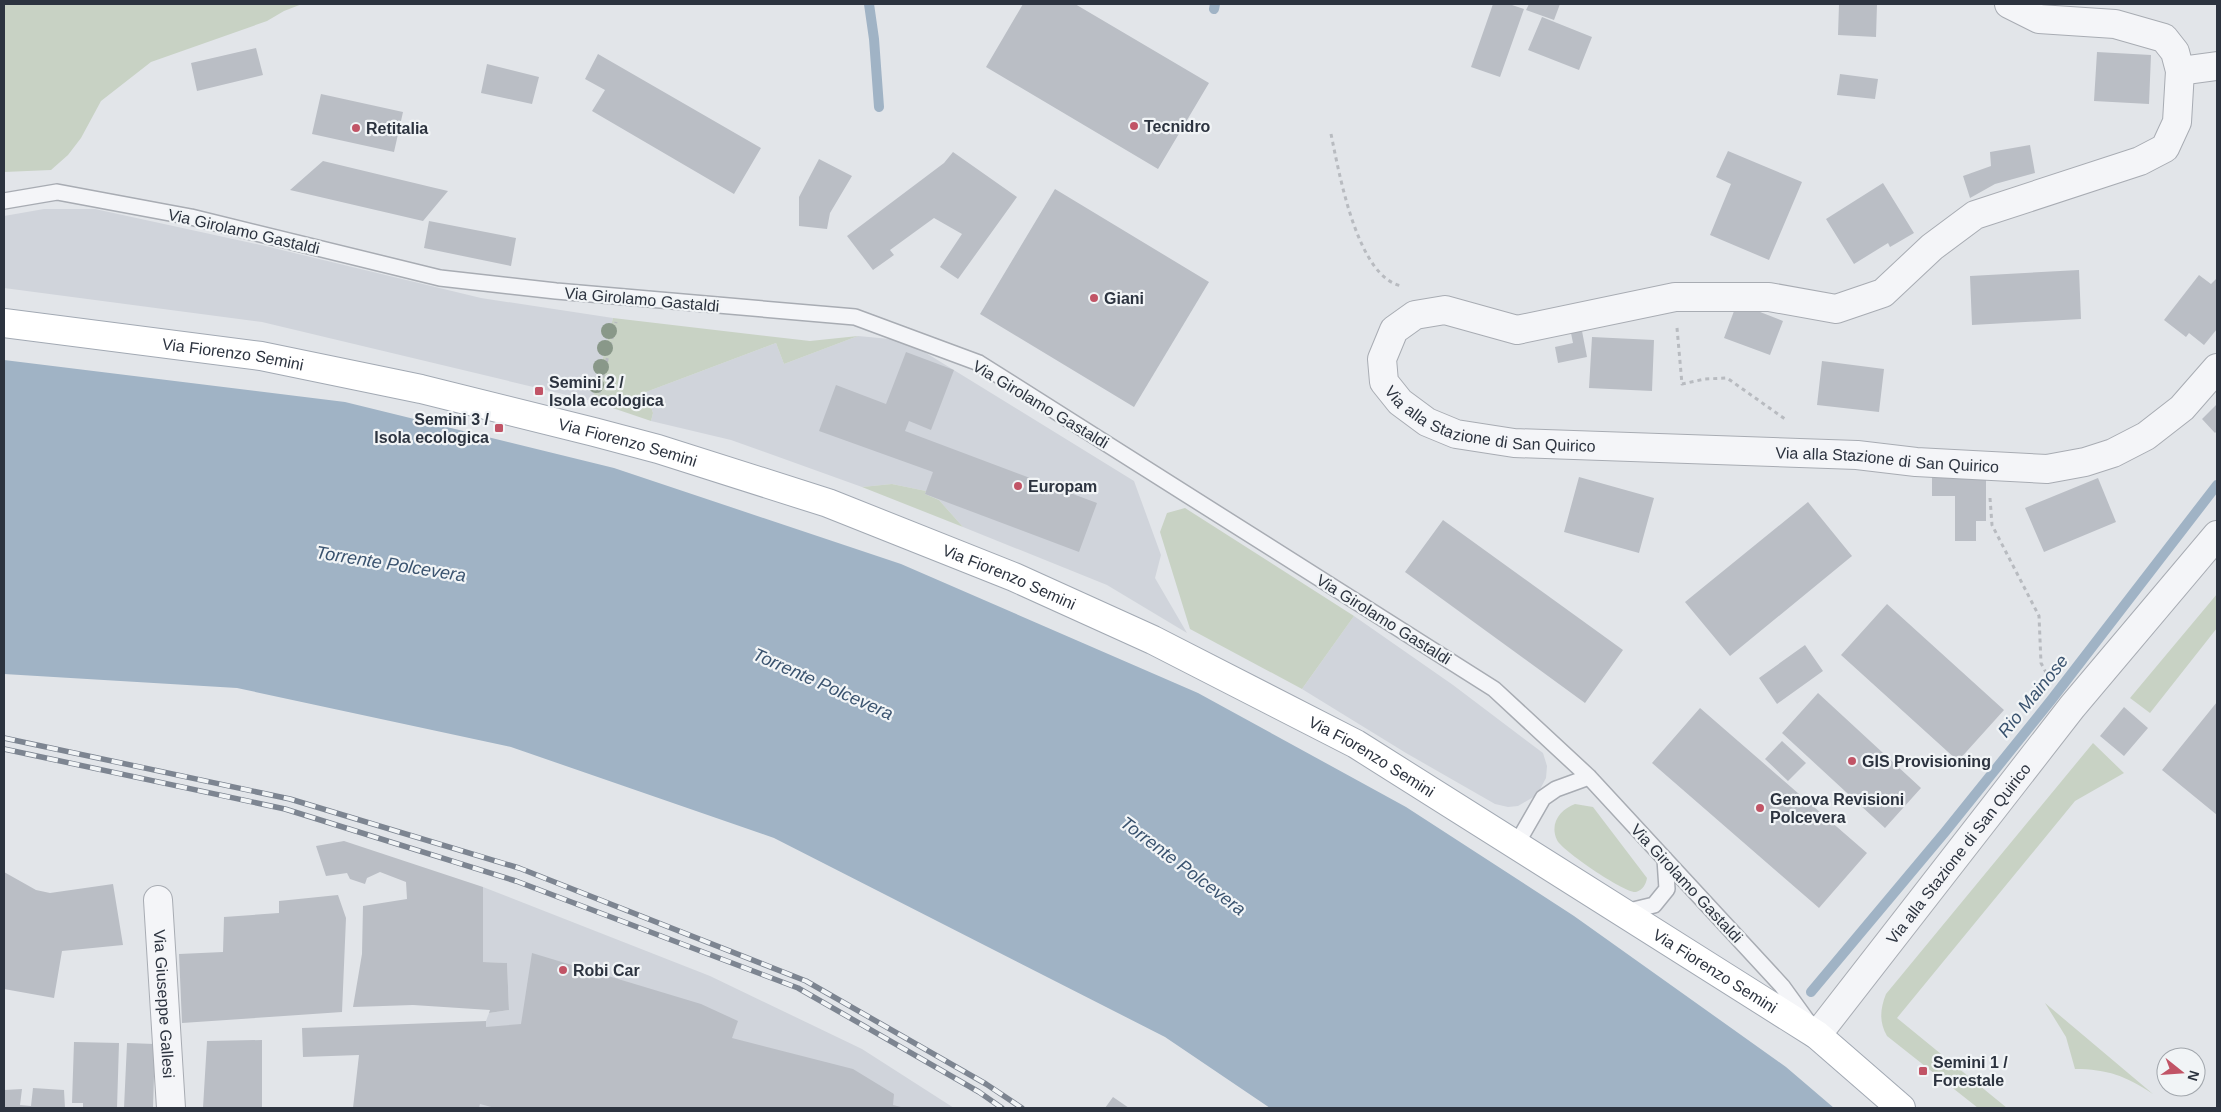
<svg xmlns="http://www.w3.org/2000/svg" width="2221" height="1112" viewBox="0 0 2221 1112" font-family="Helvetica,sans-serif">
	<rect width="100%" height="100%" fill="#e2e5e9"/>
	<path fill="#d0d4db" d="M44,209H95L261,245L481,298L613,318L592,401L262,322L4,288V216Z
		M858,336L890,339L918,348L1134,481L1161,555L1155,578L1187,633L1107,585L963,527L939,500L925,494L926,491L892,484L862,487L731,440L651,421L653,413L646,392L776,343L784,364Z
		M1354,616L1453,685L1543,753L1547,766L1546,778L1537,795L1518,806L1508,807L1495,804L1406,753L1302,689Z
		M483,887L710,976L862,1049L954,1108H479L486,1021L489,1013L509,1010L507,963L483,962Z"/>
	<path fill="#c8d2c4" d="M4,4H302L284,11L267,21L151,62L101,101L81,138L68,155L51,170L4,172Z
		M613,318L810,341L858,336L784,364L776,343L646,392L653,413L651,421L592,401Z
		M892,484L926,491L925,494L939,500L963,527L862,487Z
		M1185,508L1354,616L1302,689L1190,629L1160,532L1167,513Z
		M2217,594V628L2150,713L2130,698Z
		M2093,743L2124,773L2075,801L1897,1018L2007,1108H1978L1887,1036C1879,1022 1880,1009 1886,994Z
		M1575,804L1593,807L1647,878C1646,884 1643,890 1636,892C1626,894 1561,850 1557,840C1549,823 1561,809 1575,804Z
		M2045,1003L2153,1094C2126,1076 2107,1069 2075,1069L2066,1037Z"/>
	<path fill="#a0b3c5" d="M4,360L345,402L614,468L901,564L1198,693L1406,807L1574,916L1786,1067L1834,1108H1270L1165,1037L774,838L511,747L237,688L4,674Z"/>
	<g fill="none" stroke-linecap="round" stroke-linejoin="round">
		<path stroke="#a0b3c5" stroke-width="10" d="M869,4L874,39L879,107
			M1214,9L1215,4
			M1811,992L1945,832L2052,699L2217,485"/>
	</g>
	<path fill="#babec5" d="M1023,4H1075L1209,83L1158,169L986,67Z
		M1493,4H1509L1524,9L1500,77L1471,67Z
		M1529,4H1560L1554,20L1526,10Z
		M1839,4H1877L1876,37L1838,35Z
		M1542,17L1592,37L1579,70L1528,50Z
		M256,48L263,75L197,91L191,63Z
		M2097,52L2151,55L2149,104L2094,101Z
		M598,54L761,148L734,194L592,111L605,90L585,79Z
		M487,64L539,77L532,104L481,93Z
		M1840,74L1878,79L1875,99L1837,95Z
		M321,94L403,112L394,152L312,134Z
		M2030,145L2035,173L1995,184L1970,198L1963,176L1991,166L1990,152Z
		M1728,151L1802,182L1769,260L1710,235L1731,184L1716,177Z
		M953,152L1017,197L958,279L940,267L962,234L934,218L890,250L894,255L873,270L847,236L944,163Z
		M819,159L852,176L830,213L827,229L799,226V197Z
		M323,161L431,187L448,191L423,221L290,190Z
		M1883,183L1914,233L1890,247L1888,243L1854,264L1826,219Z
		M1055,189L1209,282L1134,407L980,314Z
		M429,221L516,238L511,266L424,248Z
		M2079,270L2081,319L1972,325L1970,276Z
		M2199,275L2211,284L2217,278V329L2204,345L2189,333L2186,337L2164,320Z
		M1737,303L1783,321L1770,355L1724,338Z
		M1582,331L1587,357L1558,363L1555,347L1573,343L1571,333Z
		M1592,337L1654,340L1652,391L1589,388Z
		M906,352L954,370L931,430L909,421L905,431L1097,503L1079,552L925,494L933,472L819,431L836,385L886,404Z
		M1822,361L1884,369L1879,412L1817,405Z
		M2217,404V431L2215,433L2202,419Z
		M1986,474V521H1976V541H1955V496H1932V475Z
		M1579,477L1654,498L1639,553L1564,532Z
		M2098,478L2116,522L2044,552L2025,508Z
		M1808,502L1852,556L1730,656L1685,602Z
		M1443,520L1623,650L1585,703L1405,572Z
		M1887,604L2004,710L1958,761L1841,655Z
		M1805,645L1823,671L1777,704L1759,678Z
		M1818,693L1921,788L1885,828L1782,733Z
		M2217,702V815L2162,770Z
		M2124,707L2148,728L2124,756L2100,736Z
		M1700,708L1867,853L1819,908L1652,763Z
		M1782,741L1806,763L1788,781L1765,759Z
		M344,841L483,887V962L507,963L509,1010L489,1013L490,1010L413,1005L353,1007L362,954L363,906L407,899L406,882L380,872L367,878L365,884L350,879L347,873L326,876L316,846Z
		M4,872L36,890L50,893L113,884L123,945L62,951L54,998L4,989Z
		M338,895L346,918L342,1012L182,1023L179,954L223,952L224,917L279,913V901Z
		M532,953L701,1004L738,1021L732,1038L853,1069L894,1094L893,1105L905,1108H495L480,1104L479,1108H353L359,1055L303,1057L302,1028L486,1021V1027L521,1024Z
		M262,1040V1108H203L207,1041Z
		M74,1042L119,1043L117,1108H83V1103H72Z
		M127,1043L155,1044L153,1108H124Z
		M33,1088L64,1090L65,1108H4V1090L22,1089L20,1105L31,1106Z
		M1113,1097L1129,1108H1105Z"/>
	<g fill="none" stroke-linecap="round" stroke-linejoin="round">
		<defs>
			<path id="service" d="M4,201L57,192L191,217L440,278L556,291L855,317L979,363L1494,689L1589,777L1782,986L1808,1022
				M1516,845L1543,798L1556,789L1589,777
				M1625,912L1654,905L1667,889L1665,859"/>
			<g id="minor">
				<path id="s1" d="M2009,4L2039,19L2115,24L2164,38L2175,52L2180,71L2177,122L2165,148L2140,161L1975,215L1932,247L1883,293L1836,309L1769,297H1675L1517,330L1445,310L1415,315L1394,330L1382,359L1384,382L1400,402L1427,422L1456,434L1514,443L1857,455L1916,462L2047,469L2085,462L2113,453L2146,436L2182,408L2217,368"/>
				<path d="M2180,71L2217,66"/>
				<path id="s2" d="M158,900L171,1108"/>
				<path id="s3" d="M1817,1035L2072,707L2217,535"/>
			</g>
			<g id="primary">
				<path id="s4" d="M4,323L261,356L421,389L594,432L658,449L828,503L1014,577L1153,640L1356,744L1817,1035L1901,1108"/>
			</g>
		</defs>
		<use href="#service" stroke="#a8acb3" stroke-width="18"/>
		<use href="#minor" stroke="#a8acb3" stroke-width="30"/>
		<use href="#primary" stroke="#a2a9b3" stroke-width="30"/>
		<path stroke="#b8bbc0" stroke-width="3" stroke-dasharray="4 4" stroke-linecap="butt" d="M1331,134C1339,172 1357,278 1402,286
			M1677,328L1682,384L1705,379L1727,378L1785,419
			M597,401L616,322
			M1990,498L1992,525L2039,616L2041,663L2051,682"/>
		<use href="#service" stroke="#f4f5f8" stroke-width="15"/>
		<use href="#minor" stroke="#f4f5f8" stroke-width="28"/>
		<use href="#primary" stroke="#fff" stroke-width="28"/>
		<defs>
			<path id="rail" d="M4,738L290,799L519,868L806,981L986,1084L1022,1108
				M4,749L285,809L516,881L798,988L979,1092L1002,1108"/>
		</defs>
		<use href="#rail" stroke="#7d8591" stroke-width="5.5"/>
		<use href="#rail" stroke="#f1f4f6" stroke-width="4" stroke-dasharray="11" stroke-linecap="butt"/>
	</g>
	<g fill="#899889">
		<circle cx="609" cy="331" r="8"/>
		<circle cx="605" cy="348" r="8"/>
		<circle cx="601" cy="367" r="8"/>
		<circle cx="596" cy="385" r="8"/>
	</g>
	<g fill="#c15466" stroke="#f1f4f6" stroke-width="2">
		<circle cx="1134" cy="126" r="5"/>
		<circle cx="356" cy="128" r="5"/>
		<circle cx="1094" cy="298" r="5"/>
		<rect x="534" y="386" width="10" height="10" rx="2.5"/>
		<rect x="494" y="423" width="10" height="10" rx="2.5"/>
		<circle cx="1018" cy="486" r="5"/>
		<circle cx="1852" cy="761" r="5"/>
		<circle cx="1760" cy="808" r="5"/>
		<circle cx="563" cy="970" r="5"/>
		<rect x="1918" y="1066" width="10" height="10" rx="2.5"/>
	</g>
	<g text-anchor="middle" stroke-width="4.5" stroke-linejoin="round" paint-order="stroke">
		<g font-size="16" font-weight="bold" fill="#2c333f" stroke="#f1f4f6" text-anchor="start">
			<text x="1144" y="132">Tecnidro</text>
			<text x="366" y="134">Retitalia</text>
			<text x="1104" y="304">Giani</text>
			<text x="549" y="388">Semini 2 /<tspan x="549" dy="18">Isola ecologica</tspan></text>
			<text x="489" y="425" text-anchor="end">Semini 3 /<tspan x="489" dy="18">Isola ecologica</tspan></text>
			<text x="1028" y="492">Europam</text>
			<text x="1862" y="767">GIS Provisioning</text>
			<text x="1770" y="805">Genova Revisioni<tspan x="1770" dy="18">Polcevera</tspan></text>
			<text x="573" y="976">Robi Car</text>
			<text x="1933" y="1068">Semini 1 /<tspan x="1933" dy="18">Forestale</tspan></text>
		</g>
		<g font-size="16" fill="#2c333f" stroke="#f1f4f6">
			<text transform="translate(244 231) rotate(13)" y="6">Via Girolamo Gastaldi</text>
			<text transform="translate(642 299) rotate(5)" y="6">Via Girolamo Gastaldi</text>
			<text dy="6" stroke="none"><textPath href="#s4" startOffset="231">Via Fiorenzo Semini</textPath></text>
			<text transform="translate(1041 404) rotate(31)" y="6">Via Girolamo Gastaldi</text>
			<text dy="6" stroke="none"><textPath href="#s1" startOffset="1278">Via alla Stazione di San Quirico</textPath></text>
			<text dy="6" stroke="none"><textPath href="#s4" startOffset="636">Via Fiorenzo Semini</textPath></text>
			<text dy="6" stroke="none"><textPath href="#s1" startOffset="1682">Via alla Stazione di San Quirico</textPath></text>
			<text dy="6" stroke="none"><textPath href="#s4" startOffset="1041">Via Fiorenzo Semini</textPath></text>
			<text transform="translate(1384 619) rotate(32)" y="6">Via Girolamo Gastaldi</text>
			<text dy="6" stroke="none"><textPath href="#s4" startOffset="1446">Via Fiorenzo Semini</textPath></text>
			<text dy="6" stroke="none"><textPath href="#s3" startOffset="230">Via alla Stazione di San Quirico</textPath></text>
			<text transform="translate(1687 883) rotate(47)" y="6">Via Girolamo Gastaldi</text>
			<text dy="6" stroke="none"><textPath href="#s4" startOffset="1851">Via Fiorenzo Semini</textPath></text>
			<text dy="6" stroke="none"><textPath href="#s2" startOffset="104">Via Giuseppe Gallesi</textPath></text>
		</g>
		<g font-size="18" font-style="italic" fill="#3a536f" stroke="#f1f4f6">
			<text transform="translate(391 564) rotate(9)" y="6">Torrente Polcevera</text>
			<text transform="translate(823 684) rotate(24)" y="6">Torrente Polcevera</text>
			<text transform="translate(2033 696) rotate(-51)" y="6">Rio Mainose</text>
			<text transform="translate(1183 866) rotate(37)" y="6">Torrente Polcevera</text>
		</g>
	</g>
	<rect width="2221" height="1112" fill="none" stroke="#2c333f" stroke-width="10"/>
	<g transform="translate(2181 1072) rotate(107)"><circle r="24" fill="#f1f4f6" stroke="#a2a7ad"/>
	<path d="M0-4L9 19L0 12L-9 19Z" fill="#c15466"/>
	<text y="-8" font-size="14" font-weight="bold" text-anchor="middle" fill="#2c333f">N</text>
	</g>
</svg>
